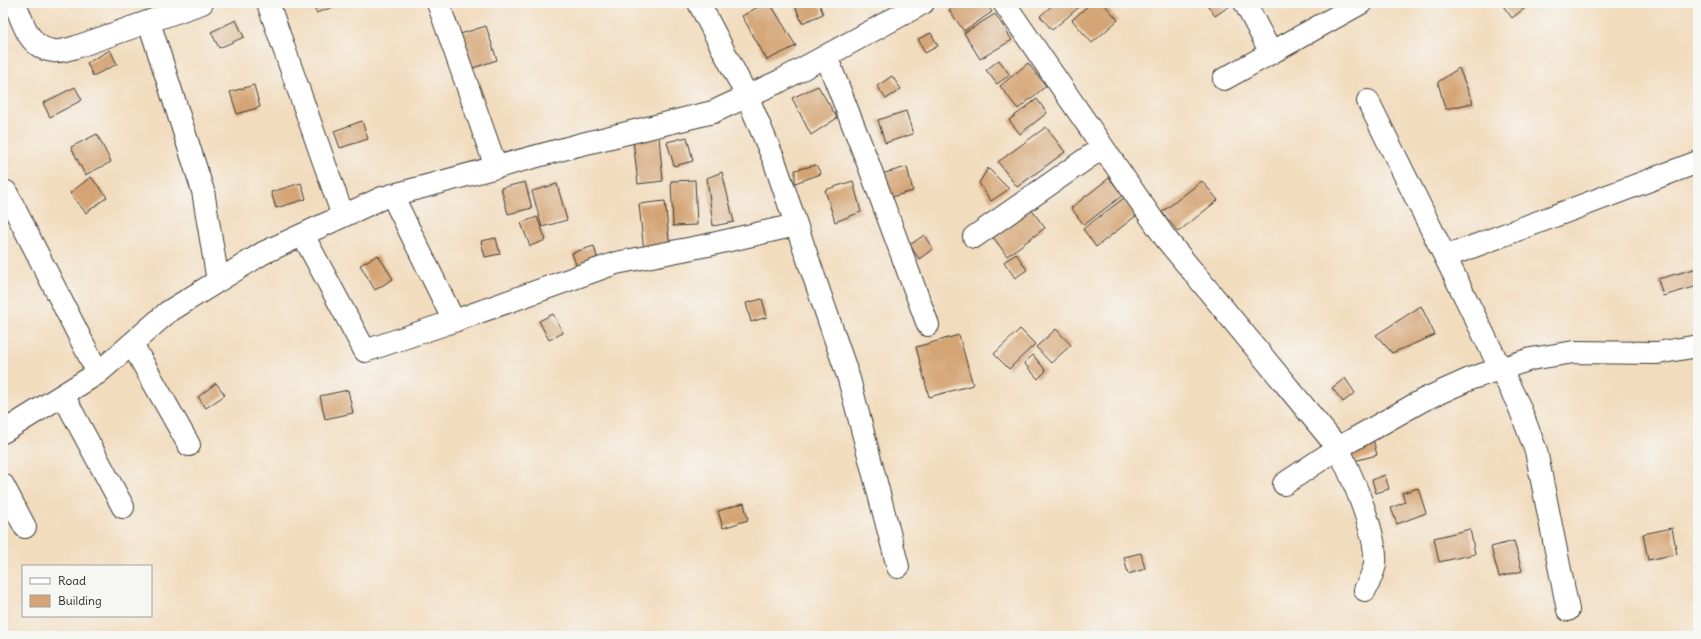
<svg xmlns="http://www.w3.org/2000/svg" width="1701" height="639" viewBox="0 0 1701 639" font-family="Delius,sans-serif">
	<rect width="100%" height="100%" fill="#f6f6f2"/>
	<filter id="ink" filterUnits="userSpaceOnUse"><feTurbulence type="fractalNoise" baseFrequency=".025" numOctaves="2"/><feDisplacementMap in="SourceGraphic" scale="8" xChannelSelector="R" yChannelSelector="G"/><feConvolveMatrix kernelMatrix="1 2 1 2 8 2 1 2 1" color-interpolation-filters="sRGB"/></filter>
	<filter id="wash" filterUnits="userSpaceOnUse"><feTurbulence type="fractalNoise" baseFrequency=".012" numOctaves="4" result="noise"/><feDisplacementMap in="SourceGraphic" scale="16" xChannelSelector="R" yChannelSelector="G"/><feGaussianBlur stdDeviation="0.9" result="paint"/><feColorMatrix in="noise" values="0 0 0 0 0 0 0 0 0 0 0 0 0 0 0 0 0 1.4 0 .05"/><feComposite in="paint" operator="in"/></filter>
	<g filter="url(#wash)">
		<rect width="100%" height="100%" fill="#f2dcbe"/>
		<g id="blocks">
			<path fill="#d4a475" d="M313,3H332L333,7L316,13Z
				M765,3H770L796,46L767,60L742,16Z
				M794,3H819L823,14L802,23Z
				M960,3H986L992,12L964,31L949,10Z
				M1055,3H1084L1052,30L1040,16Z
				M1091,3H1103L1118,20L1092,43L1072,20Z
				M1206,3H1234L1215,16Z
				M1501,3H1521L1525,8L1512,18Z
				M995,14L1012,40L980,59L964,33Z
				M236,20L244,37L219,48L211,32Z
				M486,26L497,60L467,70L457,35Z
				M931,33L938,46L925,53L918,39Z
				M110,50L117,64L93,76L87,63Z
				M999,60L1010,75L997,84L986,70Z
				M1028,63L1046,86L1018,109L1000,86Z
				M1459,68L1473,103L1445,109L1438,82Z
				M892,76L901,89L886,99L877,86Z
				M254,85L260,107L237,114L230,92Z
				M818,86L837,118L811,135L792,98Z
				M75,87L82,100L50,117L43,103Z
				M1037,99L1047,113L1020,134L1009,120Z
				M906,111L913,134L885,143L878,120Z
				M362,121L368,139L340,148L334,131Z
				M1046,127L1065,152L1017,187L998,162Z
				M97,134L111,162L85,175L71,147Z
				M659,137L663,181L638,184L633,139Z
				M687,137L693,161L674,166L667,142Z
				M816,165L821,174L795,183V170Z
				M907,167L913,191L888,198L881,174Z
				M988,168L1009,189L991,201L979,183Z
				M722,172L734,222L713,226L707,178Z
				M91,177L107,197L86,213L70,193Z
				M1109,178L1123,195L1084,225L1071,208Z
				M695,180L697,225L673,226L671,181Z
				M853,181L861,212L835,222L825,190Z
				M1202,181L1218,200L1178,232L1162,212Z
				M525,182L532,208L508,214L501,188Z
				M301,183L306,199L276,208L271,192Z
				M557,184L567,220L542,227L532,191Z
				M1124,198L1137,215L1096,247L1083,229Z
				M665,201L670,249L644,252L639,204Z
				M1028,205L1045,228L1007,256L990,233Z
				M537,217L546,240L530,246L521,223Z
				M924,235L933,249L919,259L910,245Z
				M496,238L500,254L485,257L481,241Z
				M594,246L598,261L577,268L572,253Z
				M1016,253L1027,270L1015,278L1004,262Z
				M378,255L393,279L375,290L360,265Z
				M1698,268V286L1663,296L1658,279Z
				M762,299L767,317L751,322L746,303Z
				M1421,306L1435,335L1392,353L1376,335Z
				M553,314L563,333L549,340L539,321Z
				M1020,329L1035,344L1009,369L994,354Z
				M1056,329L1071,345L1051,363L1036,347Z
				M959,335L973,385L929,397L916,347Z
				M1033,355L1046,371L1038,379L1024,363Z
				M1345,378L1355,393L1343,402L1332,388Z
				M216,383L225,395L206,408L198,397Z
				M348,390L353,413L325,419L320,396Z
				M1373,439L1377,455L1350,462L1346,446Z
				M1385,475L1389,489L1376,493L1372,480Z
				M1418,488L1426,513L1397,524L1391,508L1405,502L1402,493Z
				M744,503L748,520L723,528L718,511Z
				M1672,528L1677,554L1648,560L1643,534Z
				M1470,529L1475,554L1439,562L1434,538Z
				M1514,541L1522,571L1499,577L1491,547Z
				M1141,553L1145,569L1128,574L1124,557Z"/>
		</g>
	</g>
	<g filter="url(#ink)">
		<use href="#blocks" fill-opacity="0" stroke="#3c3934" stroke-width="1"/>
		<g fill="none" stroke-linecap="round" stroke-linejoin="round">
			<defs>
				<path id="street" d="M15,3C23,23 29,49 54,51C61,52 69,49 76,47L202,3
					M268,3L343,216
					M438,3L496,167
					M699,3L747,96L774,160L849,379L898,567
					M1004,3L1166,239L1338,448C1351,474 1378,536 1375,564C1373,574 1369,582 1365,590
					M1245,3L1271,53
					M149,22L203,191L218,281
					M826,56L868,163L928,325
					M1224,79L1361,3
					M1368,101L1519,406L1536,451L1568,610
					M6,192L98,373
					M392,195L454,321L616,263L708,245L796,225
					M303,235L365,351L454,321
					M974,237L1103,147
					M1445,257L1698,162
					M132,344L189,445
					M63,395L123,507
					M3,432L98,373L168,312L263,253L382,198L578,145L713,112L780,81L923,3
					M1284,484L1338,448L1423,400L1472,378L1531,359L1574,352L1657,353L1698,346
					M3,485L25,527"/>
			</defs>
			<use href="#street" stroke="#3c3934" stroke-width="24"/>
			<use href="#street" stroke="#fff" stroke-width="22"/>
		</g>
	</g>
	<rect width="1701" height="639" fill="none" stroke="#f6f6f2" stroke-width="16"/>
	<rect x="22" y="565" width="130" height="52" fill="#f6f6f2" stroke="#9f9f9c"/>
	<rect x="30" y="578" width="20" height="6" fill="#ffffff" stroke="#9f9f9c"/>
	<text x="58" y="585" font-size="12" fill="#1c1c1c">Road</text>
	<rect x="30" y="595" width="20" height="12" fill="#d4a475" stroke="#9f9f9c"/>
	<text x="58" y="605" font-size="12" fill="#1c1c1c">Building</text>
</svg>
